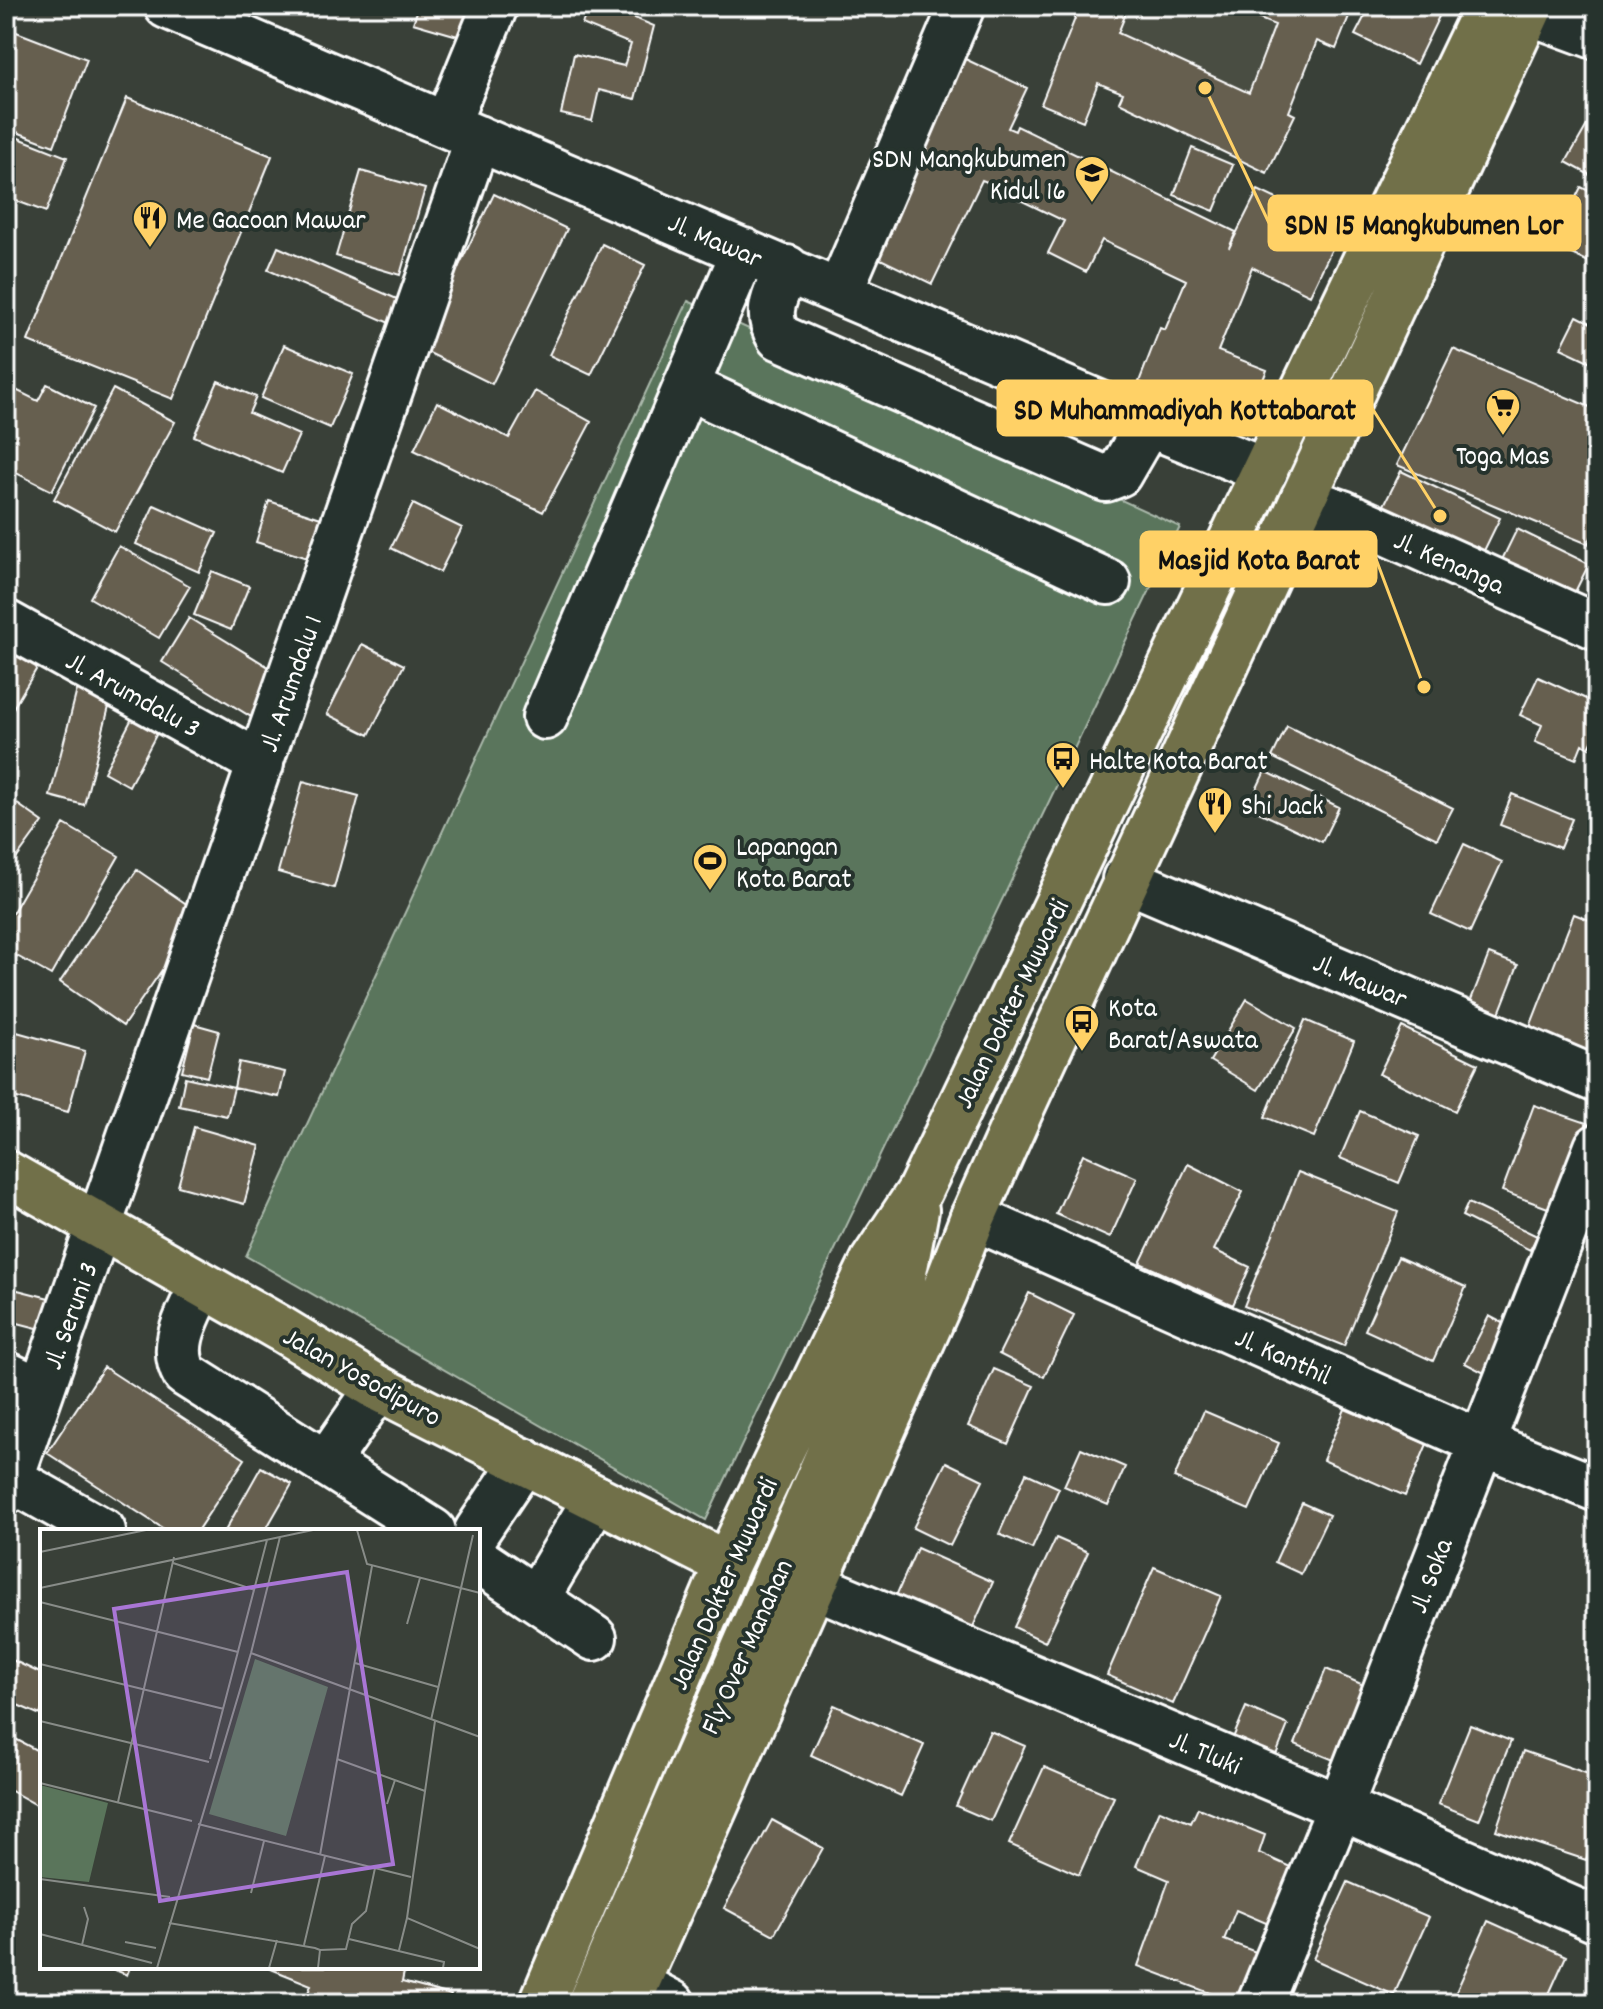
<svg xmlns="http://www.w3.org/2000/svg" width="1603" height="2009" viewBox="0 0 1603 2009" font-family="Dekko,sans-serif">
	<rect width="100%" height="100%" fill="#394038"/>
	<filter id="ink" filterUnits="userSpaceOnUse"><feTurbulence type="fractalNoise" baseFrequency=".0125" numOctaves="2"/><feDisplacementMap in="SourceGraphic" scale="16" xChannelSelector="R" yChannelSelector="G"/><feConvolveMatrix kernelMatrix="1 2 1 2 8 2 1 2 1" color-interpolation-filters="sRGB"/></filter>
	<g filter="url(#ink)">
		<path fill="#4a4d43" d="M1080,6H1353L1336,49L1317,42L1289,112L1295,115L1267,173L1119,102L1123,93L1099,83L1083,121L1041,104Z"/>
		<path fill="#5a755b" stroke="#acbaad" stroke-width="2" d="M688,301L1180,527L706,1520L246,1256Z"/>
		<path fill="#665e50" stroke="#fff" stroke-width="2" d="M419,6H470L461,37L413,23Z
			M589,6H606L654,26L635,99L599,90L592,121L561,114L574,54L624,66L631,44L582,24Z
			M1080,6H1129L1118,33L1249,93L1275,25L1227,6H1353L1336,49L1317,41L1289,112L1295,115L1267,173L1119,102L1123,93L1098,83L1083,121L1041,104Z
			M1370,6H1444L1416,64L1355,35Z
			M6,28L87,59L54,146L6,128Z
			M963,58L1027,88L1008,128L1015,131L1017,126L1236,232L1229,248L1258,190L1341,230L1310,295L1252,267L1218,351L1267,370L1245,424L1139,382L1160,328L1165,330L1186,280L1102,240L1086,272L1048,253L1064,221L989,185L990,183L982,180L932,284L868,253Z
			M127,98L272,156L173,399L28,341Z
			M1594,113L1597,114V179L1566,162Z
			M6,133L67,157L46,212L6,197Z
			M1192,148L1233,165L1214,211L1174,195Z
			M361,171L425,189L400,275L336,256Z
			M1581,187L1597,195V266L1552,245Z
			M494,194L567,229L492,384L419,348Z
			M602,244L645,265L591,375L549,355Z
			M278,247L413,306L403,329L268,270Z
			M1577,316L1597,326V365L1561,348Z
			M284,345L353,374L330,428L261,398Z
			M1453,349L1597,410V525L1588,544L1397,465Z
			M218,381L256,397L249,413L299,435L282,473L194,436Z
			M47,384L94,408L52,491L6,468V385L38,401Z
			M113,389L175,422L115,532L54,499Z
			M535,391L591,422L543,512L414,450L437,402L509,438Z
			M1401,471L1500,518L1479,561L1380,513Z
			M269,501L333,522L320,562L256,542Z
			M413,504L462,528L440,572L391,548Z
			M154,505L217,533L199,572L136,544Z
			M1517,529L1589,564L1569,604L1497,570Z
			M119,546L190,586L159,638L90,598Z
			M212,571L249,586L231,630L194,615Z
			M189,618L280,674L253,718L162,662Z
			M6,643L40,663L6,720Z
			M362,644L404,665L369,735L327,714Z
			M1538,677L1597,704V732L1589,748L1582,744L1576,759L1535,742L1542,725L1520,715Z
			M78,686L112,695L84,805L50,796Z
			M139,705L165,718L129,786L104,772Z
			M1287,726L1453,808L1437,839L1272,757Z
			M1265,771L1339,807L1322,842L1248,807Z
			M303,781L359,796L334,888L278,872Z
			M1512,794L1572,819L1560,848L1500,825Z
			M6,796L43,822L6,873Z
			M64,824L119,856L51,975L6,950V924Z
			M1464,844L1502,862L1470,932L1431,914Z
			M137,870L201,914L123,1026L60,982Z
			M1574,914L1597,923V1060L1528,1032Z
			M1489,954L1518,965L1496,1021L1467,1010Z
			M1247,999L1296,1028L1258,1090L1210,1061Z
			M1305,1020L1354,1041L1314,1137L1265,1117Z
			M194,1024L219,1031L207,1077L182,1071Z
			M1402,1027L1478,1064L1455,1111L1379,1074Z
			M6,1029L85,1051L68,1112L6,1095Z
			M239,1062L285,1072L279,1097L234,1088Z
			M185,1077L234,1088L227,1116L179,1106Z
			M1534,1105L1587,1123L1556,1211L1502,1191Z
			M1360,1111L1419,1136L1399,1183L1340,1158Z
			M194,1127L260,1146L244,1204L178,1186Z
			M1083,1154L1137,1178L1110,1238L1056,1214Z
			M1188,1164L1243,1192L1214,1250L1250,1267L1233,1305L1140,1263Z
			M1298,1172L1398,1212L1344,1346L1244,1306Z
			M1468,1203L1537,1236L1530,1250L1462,1216Z
			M1398,1257L1466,1287L1433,1361L1365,1330Z
			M6,1263L14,1266L6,1286Z
			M6,1287L49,1298L41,1329L6,1320Z
			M1029,1293L1074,1315L1044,1377L999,1354Z
			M1489,1316L1512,1328L1488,1375L1465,1363Z
			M104,1367L245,1459L197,1531H167L47,1453Z
			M994,1369L1034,1386L1008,1444L968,1426Z
			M1345,1409L1427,1444L1405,1496L1323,1460Z
			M1204,1411L1279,1443L1249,1510L1174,1478Z
			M1081,1448L1125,1467L1108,1505L1064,1486Z
			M946,1462L983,1480L950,1546L913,1528Z
			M261,1467L292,1484L265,1531H225Z
			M1026,1473L1059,1488L1032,1549L999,1534Z
			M1302,1503L1329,1515L1301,1574L1275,1562Z
			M1056,1538L1088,1552L1045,1642L1014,1627Z
			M917,1548L993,1582L965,1645L889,1612Z
			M1154,1567L1221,1596L1173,1704L1107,1675Z
			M6,1657L42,1674V1710L40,1715L6,1700Z
			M1326,1669L1366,1686L1336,1761L1295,1744Z
			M834,1705L924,1745L901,1796L811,1755Z
			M1246,1707L1288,1725L1268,1775L1225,1757Z
			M1470,1725L1511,1741L1479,1820L1438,1804Z
			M990,1731L1025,1746L991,1821L956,1806Z
			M6,1734L42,1753V1808L6,1788Z
			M1523,1751L1597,1777V1837L1594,1836L1586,1860L1496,1830Z
			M1044,1767L1114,1797L1079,1875L1009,1844Z
			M1198,1808L1265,1835L1259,1853L1297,1870L1273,1926L1236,1910L1224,1940L1256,1952L1236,2003L1138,1966L1169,1880L1136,1866L1160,1810L1191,1823Z
			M772,1820L823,1848L774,1935L724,1908Z
			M1348,1882L1429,1917L1394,1995L1313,1959Z
			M1488,1921L1566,1956L1545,2003H1451Z
			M108,1967H130L127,1975Z
			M266,1967H405L402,1982L451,1995L447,2003H304L311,1985Z"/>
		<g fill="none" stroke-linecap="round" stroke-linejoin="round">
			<defs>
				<path id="minor" d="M167,6L1148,424L1265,471
					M1529,12L1597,37
					M447,124L495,6
					M787,268C777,294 763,311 779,337L1106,479L1119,474L1148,424
					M840,291L962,6
					M686,386L1108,582
					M1303,499L1343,513L1597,627
					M6,623L261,764
					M545,717L744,251
					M1125,879L1597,1080
					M973,1217L1480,1442L1597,1489
					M202,1285C190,1313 168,1345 185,1374L433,1531
					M6,1374L41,1391
					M326,1463L378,1388
					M11,1479L103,1531
					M6,1492L478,138
					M477,1531L524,1461
					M478,1560L594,1638
					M813,1585L1340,1807L1597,1920
					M536,1599L596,1498
					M636,1984L672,2003
					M1260,2003L1340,1807L1597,1147"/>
				<path id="major" d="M6,1173L281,1329L378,1388L727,1564
					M542,2003L727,1564L873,1261L919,1192L1487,6
					M590,2003L901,1288L916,1210
					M628,2003L944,1292L973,1217L1022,1107L1531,6"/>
			</defs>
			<use href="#minor" stroke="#fff" stroke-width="50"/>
			<use href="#major" stroke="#fff" stroke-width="50"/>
			<use href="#minor" stroke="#26332d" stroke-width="44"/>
			<use href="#major" stroke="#716f4a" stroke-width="44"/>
		</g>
	</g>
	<defs>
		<symbol id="school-pin" viewBox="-11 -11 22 30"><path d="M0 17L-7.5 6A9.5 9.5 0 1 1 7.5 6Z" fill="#ffd166" stroke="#26332d"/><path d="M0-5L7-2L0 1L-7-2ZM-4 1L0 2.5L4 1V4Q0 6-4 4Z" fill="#111"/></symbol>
		<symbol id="restaurant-pin" viewBox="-11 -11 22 30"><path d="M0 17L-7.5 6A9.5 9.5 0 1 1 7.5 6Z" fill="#ffd166" stroke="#26332d"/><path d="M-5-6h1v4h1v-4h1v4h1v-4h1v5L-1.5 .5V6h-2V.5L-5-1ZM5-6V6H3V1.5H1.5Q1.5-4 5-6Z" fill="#111"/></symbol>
		<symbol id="supermarket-pin" viewBox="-11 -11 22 30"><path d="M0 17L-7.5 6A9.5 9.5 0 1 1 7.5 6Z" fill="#ffd166" stroke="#26332d"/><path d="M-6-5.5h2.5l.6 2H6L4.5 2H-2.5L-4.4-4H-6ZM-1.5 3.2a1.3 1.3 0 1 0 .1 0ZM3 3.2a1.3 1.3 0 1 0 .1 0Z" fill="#111"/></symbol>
		<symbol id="bus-pin" viewBox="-11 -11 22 30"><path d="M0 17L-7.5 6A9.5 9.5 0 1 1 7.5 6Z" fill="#ffd166" stroke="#26332d"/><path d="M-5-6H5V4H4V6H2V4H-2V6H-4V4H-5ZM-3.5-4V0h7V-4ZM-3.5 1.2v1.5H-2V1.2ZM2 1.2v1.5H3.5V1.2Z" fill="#111"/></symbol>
		<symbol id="stadium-pin" viewBox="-11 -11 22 30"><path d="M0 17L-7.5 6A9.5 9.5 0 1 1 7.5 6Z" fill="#ffd166" stroke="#26332d"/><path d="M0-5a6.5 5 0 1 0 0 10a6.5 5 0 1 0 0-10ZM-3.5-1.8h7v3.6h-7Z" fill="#111"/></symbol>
	</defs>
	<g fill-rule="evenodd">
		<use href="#school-pin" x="1072" y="153" width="40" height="54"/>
		<use href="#restaurant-pin" x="130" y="198" width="40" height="54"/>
		<use href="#supermarket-pin" x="1483" y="386" width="40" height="54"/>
		<use href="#bus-pin" x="1043" y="739" width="40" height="54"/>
		<use href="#restaurant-pin" x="1195" y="784" width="40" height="54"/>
		<use href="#stadium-pin" x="690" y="841" width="40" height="54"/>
		<use href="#bus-pin" x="1062" y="1002" width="40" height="54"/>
	</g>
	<g text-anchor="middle" stroke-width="8" stroke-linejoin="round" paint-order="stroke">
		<g font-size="28" fill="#fff" stroke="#26332d" text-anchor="start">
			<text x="1066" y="167" text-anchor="end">SDN Mangkubumen<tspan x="1066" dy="32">Kidul 16</tspan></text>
			<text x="176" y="228">Me Gacoan Mawar</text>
			<text x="1503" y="464" text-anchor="middle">Toga Mas</text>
			<text x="1089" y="769">Halte Kota Barat</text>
			<text x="1241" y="814">Shi Jack</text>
			<text x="736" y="855">Lapangan<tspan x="736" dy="32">Kota Barat</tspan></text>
			<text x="1108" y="1016">Kota<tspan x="1108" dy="32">Barat/Aswata</tspan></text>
		</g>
		<g font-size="28" fill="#fff" stroke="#26332d">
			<text transform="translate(716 239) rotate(23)" y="10">Jl. Mawar</text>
			<text transform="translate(1450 561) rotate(24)" y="10">Jl. Kenanga</text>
			<text transform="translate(289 683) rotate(-71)" y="10">Jl. Arumdalu 1</text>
			<text transform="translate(134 693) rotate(29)" y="10">Jl. Arumdalu 3</text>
			<text transform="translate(1361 979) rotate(23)" y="10">Jl. Mawar</text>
			<text transform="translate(1010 1003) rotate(-64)" y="10">Jalan Dokter Muwardi</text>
			<text transform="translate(69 1315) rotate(-70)" y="10">Jl. Seruni 3</text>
			<text transform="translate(1284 1355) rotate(24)" y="10">Jl. Kanthil</text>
			<text transform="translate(363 1375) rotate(29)" y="10">Jalan Yosodipuro</text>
			<text transform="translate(1429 1575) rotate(-69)" y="10">Jl. Soka</text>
			<text transform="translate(722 1583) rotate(-66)" y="10">Jalan Dokter Muwardi</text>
			<text transform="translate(745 1646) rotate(-66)" y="10">Fly Over Manahan</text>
			<text transform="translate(1206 1751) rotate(23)" y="10">Jl. Tluki</text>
		</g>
	</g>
	<g transform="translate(40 1529)">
		<rect width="440" height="440" fill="#394038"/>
		<path d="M215,130L288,158L246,307L169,285ZM0,256L68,274L49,353L0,348Z" fill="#5a755b"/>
		<path fill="none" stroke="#888c88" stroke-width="2" d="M317,1L327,35L440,64M0,23L106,1M133,34L215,61M0,59L273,1M0,73L198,123M367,95L380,49M211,124L440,208M315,134L398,158M0,135L184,180M391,191L433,6M0,192L169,233M395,192L367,389L440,420M170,230L227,11M297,230L385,262M0,254L152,292M78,273L134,28M347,275L355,251M158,295L371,348M280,326L332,37M0,350L130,368M211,364L224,312M129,394L275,419L280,421L278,439M0,405L112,434M309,410L404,433L403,439M85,413L116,419M42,416L48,390L44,378M264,416L285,327M280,421L306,420L312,395L326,382L335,339M359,421L367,389M117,439L211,124L240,8M229,439L237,411"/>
		<path fill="#a976d5" fill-opacity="0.15" stroke="#a976d5" stroke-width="4" d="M307,43L353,335L120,372L74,80Z"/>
		<rect width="440" height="440" fill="none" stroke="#fff" stroke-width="4"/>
	</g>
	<path fill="none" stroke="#ffd166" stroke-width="3" d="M1205 88L1269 223M1440 516L1372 408M1424 687L1376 559"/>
	<g fill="#ffd166" stroke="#26332d" stroke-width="3">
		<circle cx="1205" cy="88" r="8"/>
		<circle cx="1440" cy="516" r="8"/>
		<circle cx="1424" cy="687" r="8"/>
	</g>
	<g fill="#ffd166" stroke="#ffd166" stroke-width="3">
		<rect x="1269" y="196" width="311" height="54" rx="8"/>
		<rect x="998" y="381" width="374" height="54" rx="8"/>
		<rect x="1141" y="532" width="235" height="54" rx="8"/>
	</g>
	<g font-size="30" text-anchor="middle" font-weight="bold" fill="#111">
		<text x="1424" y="234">SDN 15 Mangkubumen Lor</text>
		<text x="1185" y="419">SD Muhammadiyah Kottabarat</text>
		<text x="1259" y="569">Masjid Kota Barat</text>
	</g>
	<rect width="1603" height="2009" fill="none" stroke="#26332d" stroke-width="32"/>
	<rect x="16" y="16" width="1571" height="1977" fill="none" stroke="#fff" stroke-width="3" filter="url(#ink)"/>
</svg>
